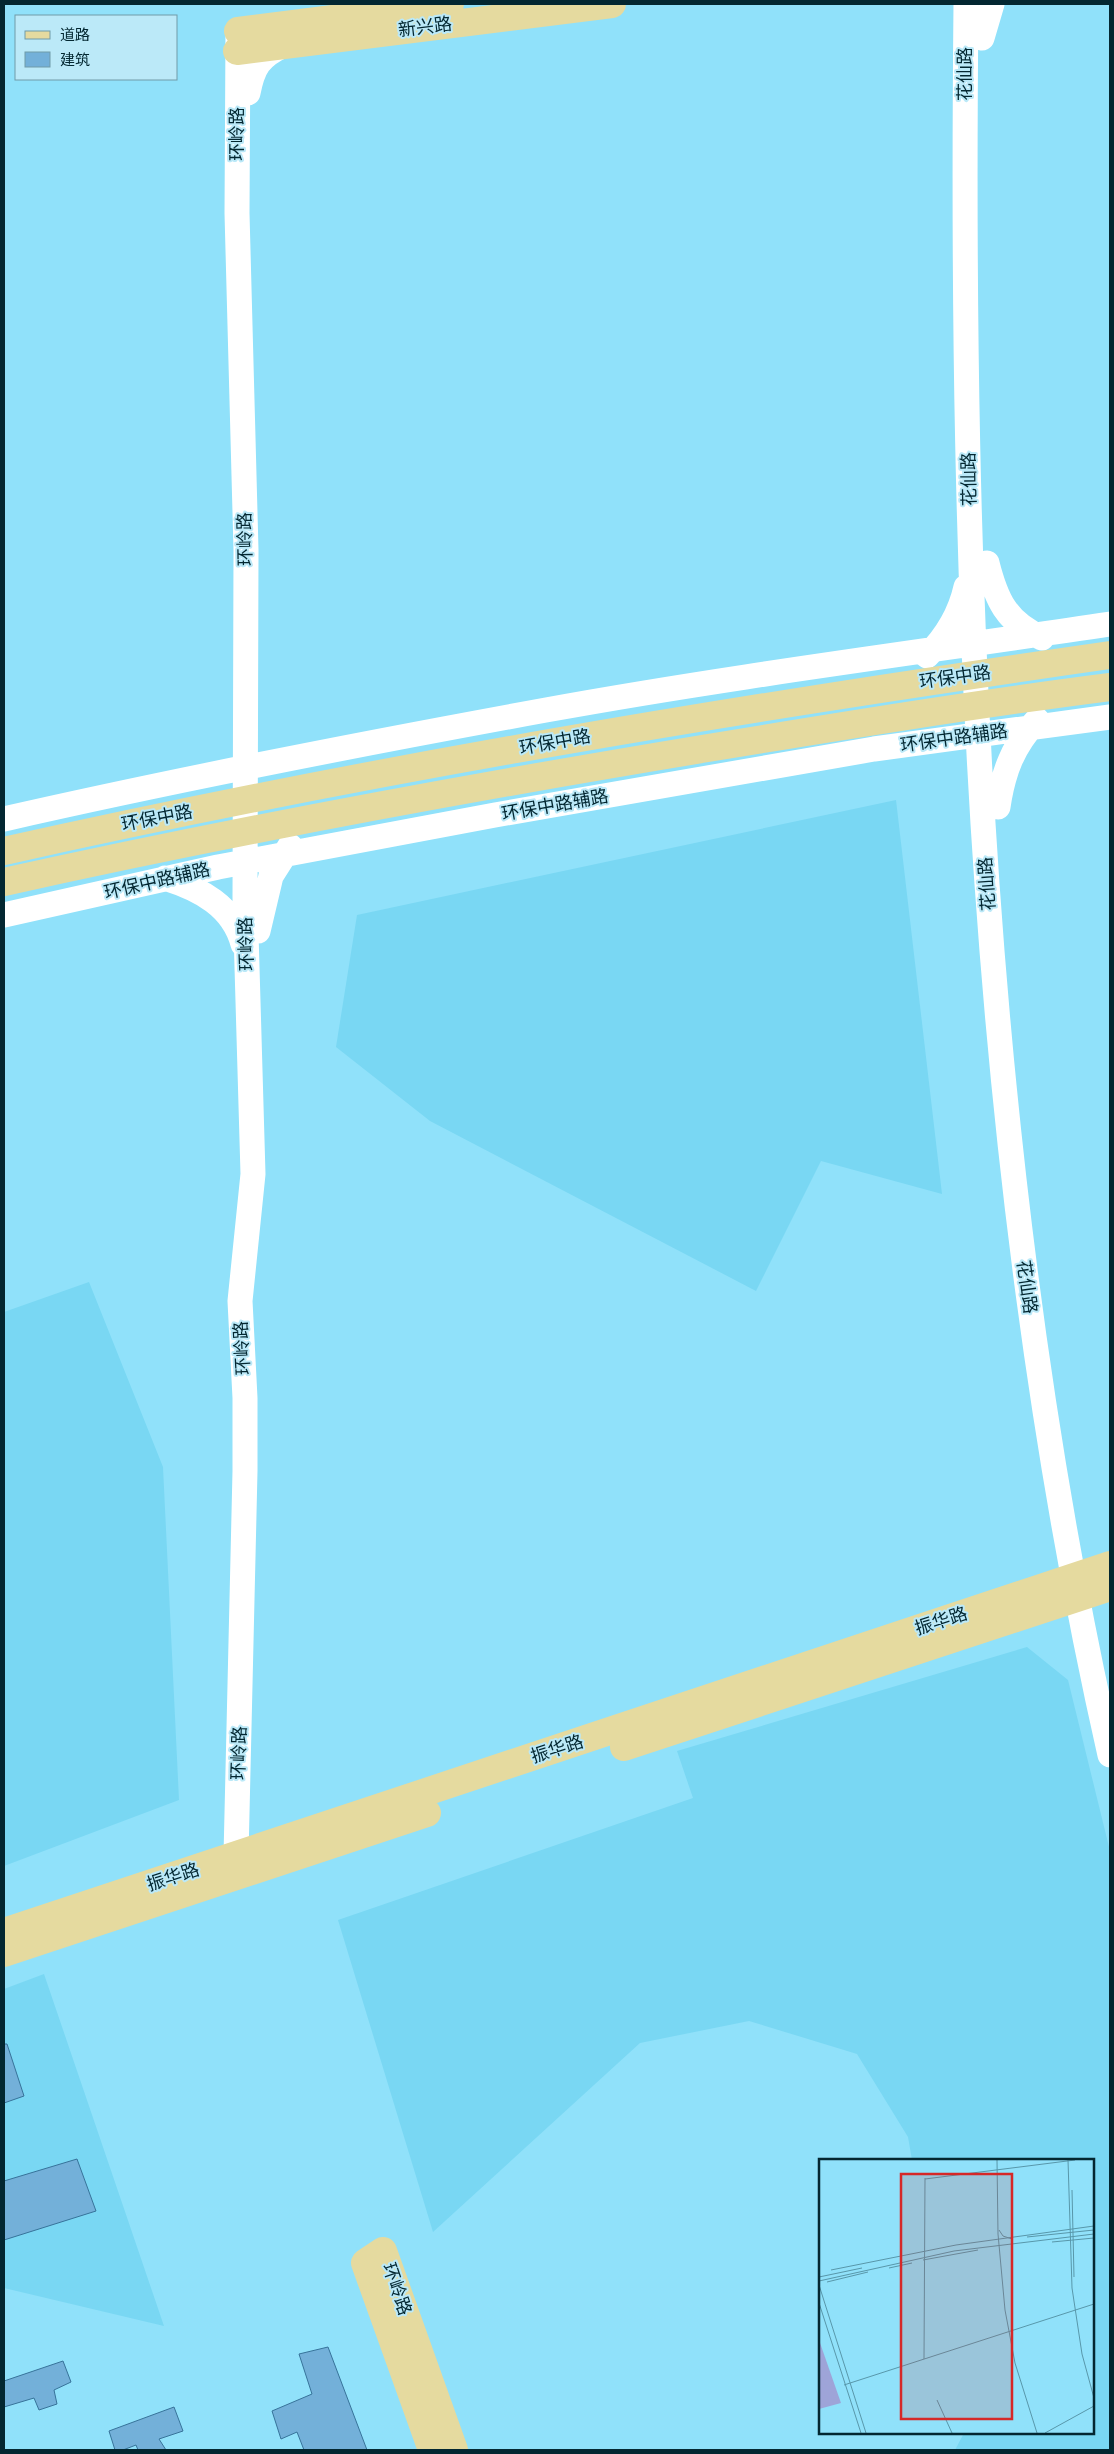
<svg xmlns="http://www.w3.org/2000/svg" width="1114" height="2454" viewBox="0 0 1114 2454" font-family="Raleway,'Noto Sans SC',sans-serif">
	<rect width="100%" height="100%" fill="#90e1fa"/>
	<path fill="#79d7f3" d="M896,800L942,1194L821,1161L756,1291L430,1121L336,1047L357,915Z
		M89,1282L163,1467L179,1800L4,1866V1312Z
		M1027,1647L1068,1680L1110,1851V2450H955L964,2433H1093V2160H912L908,2137L857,2054L749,2021L640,2043L433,2232L338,1920L693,1798L677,1751Z
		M44,1974L164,2326L4,2288V1989Z"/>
	<path fill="#73b0d9" stroke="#37739a" d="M4,2044H7L24,2096L4,2103Z
		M77,2159L96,2211L4,2240V2181Z
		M328,2347L367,2450H304L297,2432L281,2439L272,2411L312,2394L299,2354Z
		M63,2361L71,2382L54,2390L57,2404L39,2410L34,2398L4,2407V2381Z
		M174,2407L183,2431L159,2439L166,2450H138L136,2445L123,2450H115L109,2431Z"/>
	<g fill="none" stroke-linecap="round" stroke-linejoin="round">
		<path stroke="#fff" stroke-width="25" d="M966,4C960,590 980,1181 1110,1755
			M982,38L992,4
			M248,93C253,67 259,57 284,45
			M987,563C996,599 1006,622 1042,638
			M927,656C946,637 960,614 966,587
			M998,807C1003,772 1013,746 1037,720
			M4,819C184,778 365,743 546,710C733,676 922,652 1110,624
			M165,878C200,889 233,906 243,944
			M4,915L218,867L495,815L874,749L1110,717
			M258,931L271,876L290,846
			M236,1856L245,1471V1398L240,1301L253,1174L245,898L246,550L237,213L238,31"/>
		<path stroke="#e5da9f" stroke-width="28" d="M238,31L450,4
			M237,51L612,4
			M4,851C370,769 739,708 1110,655
			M4,882C237,830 472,787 708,748C842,726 976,704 1110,687
			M624,1747L1110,1587
			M4,1932L1110,1565
			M4,1953L427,1813
			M432,2450L365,2263L383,2251L454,2450"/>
	</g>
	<g text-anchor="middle" stroke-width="4" stroke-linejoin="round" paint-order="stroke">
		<g font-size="18" fill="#032731" stroke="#bbe9f8">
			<text transform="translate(425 27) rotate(-7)" y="6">新兴路</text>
			<text transform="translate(965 74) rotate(-90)" y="6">花仙路</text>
			<text transform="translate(237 134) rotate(-90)" y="6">环岭路</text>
			<text transform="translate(969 479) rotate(-91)" y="6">花仙路</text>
			<text transform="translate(245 539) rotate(-91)" y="6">环岭路</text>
			<text transform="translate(955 677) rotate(-8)" y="6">环保中路</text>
			<text transform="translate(954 738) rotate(-8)" y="6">环保中路辅路</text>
			<text transform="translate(555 742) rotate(-10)" y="6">环保中路</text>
			<text transform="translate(555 805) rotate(-10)" y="6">环保中路辅路</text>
			<text transform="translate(157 818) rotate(-11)" y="6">环保中路</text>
			<text transform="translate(157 881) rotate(-13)" y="6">环保中路辅路</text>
			<text transform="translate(987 884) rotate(-94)" y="6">花仙路</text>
			<text transform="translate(246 944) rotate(-92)" y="6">环岭路</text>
			<text transform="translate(1027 1287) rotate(82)" y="6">花仙路</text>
			<text transform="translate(242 1348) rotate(-93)" y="6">环岭路</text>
			<text transform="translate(941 1621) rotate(-18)" y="6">振华路</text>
			<text transform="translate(557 1749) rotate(-18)" y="6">振华路</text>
			<text transform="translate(239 1753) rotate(-88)" y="6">环岭路</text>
			<text transform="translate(173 1877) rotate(-18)" y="6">振华路</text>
			<text transform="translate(397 2289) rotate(71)" y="6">环岭路</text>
		</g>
	</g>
	<g transform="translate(819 2159)">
		<rect width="275" height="275" fill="#90e1fa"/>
		<path d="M0,181L22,244L0,250Z" fill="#9ea4d8"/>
		<path fill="none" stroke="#5897aa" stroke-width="1" d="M178,1L179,75L186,151L196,204L218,274M249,1L253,129L263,195L275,239M106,20L256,1M253,31L255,118M180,71L184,77L193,80M208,78L275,71M233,83L275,79M104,101L159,91M70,109L93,104M12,111L137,86L275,67M0,118L43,109M0,122L135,92L275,75M8,123L49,113M0,126L47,274M0,144L42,274M105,200L106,19M25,226L275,145M118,241L133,274M226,274L275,247"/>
		<path fill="#d62828" fill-opacity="0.15" stroke="#d62828" stroke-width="2.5" d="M82,15H193V260H82Z"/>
		<rect width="275" height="275" fill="none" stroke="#032731" stroke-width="2.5"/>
	</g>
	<rect width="1114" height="2454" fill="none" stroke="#032731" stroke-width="10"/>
	<rect x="15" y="15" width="162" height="65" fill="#bbe9f8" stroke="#719ba8"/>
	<rect x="25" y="31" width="25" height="8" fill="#e5da9f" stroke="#719ba8"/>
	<text x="60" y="40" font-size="15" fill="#032731">道路</text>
	<rect x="25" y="52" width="25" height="15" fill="#73b0d9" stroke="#719ba8"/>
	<text x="60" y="65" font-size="15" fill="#032731">建筑</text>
</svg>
